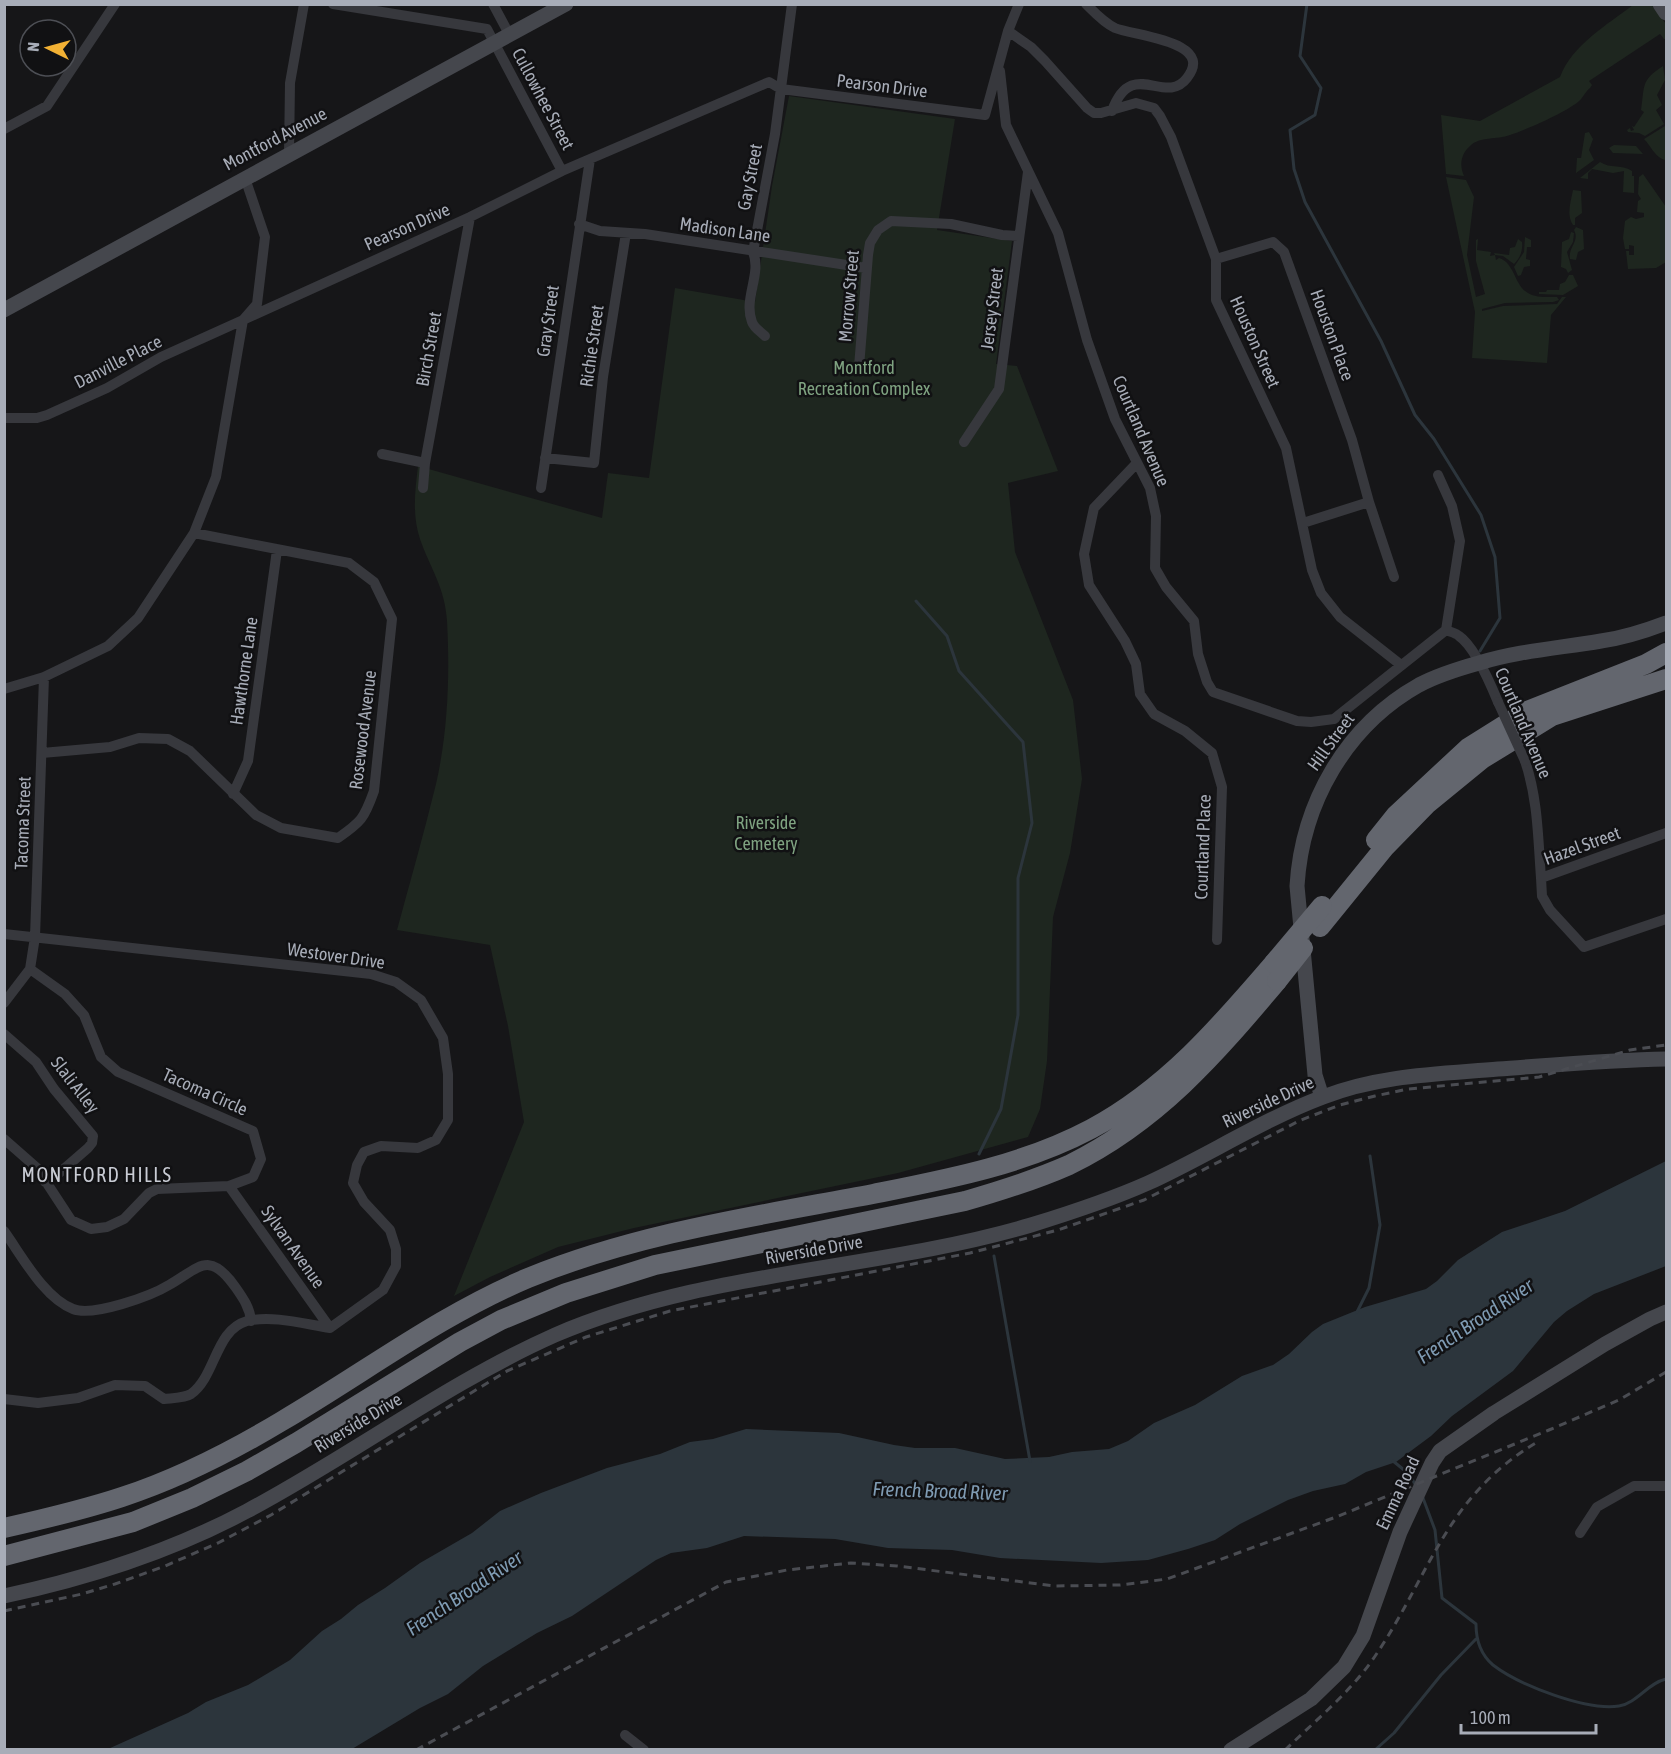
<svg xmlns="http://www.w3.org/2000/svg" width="1671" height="1754" viewBox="0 0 1671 1754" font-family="'Asap Condensed',sans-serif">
	<rect width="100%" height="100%" fill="#161618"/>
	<path fill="#1e261f" d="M1633,5H1652L1666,24V39H1664L1660,34L1589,81L1592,85L1590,88C1585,92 1583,98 1578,102C1564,113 1528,129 1510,135C1497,140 1480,136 1470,146C1461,154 1459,165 1464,176L1446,174L1441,115L1480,121L1560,77C1572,45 1607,25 1633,5Z
		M1663,66L1665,80L1657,95L1662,105L1656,110L1664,124L1645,136L1639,133L1628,132L1627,130L1630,128L1631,131L1634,130L1632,126L1634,127L1644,112L1641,110C1645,86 1640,81 1663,66Z
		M789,96L955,119L937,230L1012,241L996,364L1017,366L1058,471L1008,483L1015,552L1073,700L1082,779L1070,853L1053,917L1047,1061L1040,1109L1028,1137L898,1173L634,1228L558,1247L490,1277L454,1296L524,1122L508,1026L490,945L397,930C410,882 424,833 436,784C448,732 450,674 447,621C445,587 430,568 420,539C412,515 415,491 418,466L602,518L608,473L649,478L675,288L755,302L772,186Z
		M1665,126L1666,160C1656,159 1651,146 1644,139Z
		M1589,132L1593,139L1589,150L1594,160L1576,173L1577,158H1581L1585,133Z
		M1614,145L1636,146L1643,154L1613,153L1609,148Z
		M1600,162C1610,169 1623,164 1632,171V176H1634V193L1623,192L1624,171L1613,173L1592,169L1588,173V179L1580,178Z
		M1643,174L1666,207V262L1656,268L1628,269L1626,251H1629V255H1634V246L1629,245V249H1625L1623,238L1625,221L1631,217L1636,219L1644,217V213L1637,212L1638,201L1641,199L1638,194L1639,177Z
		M1446,177L1466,180L1474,197L1467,255L1476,297L1485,294L1476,261V240L1478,239L1477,250L1491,252L1490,256L1495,255L1494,253L1509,255L1510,248L1515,247L1518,239L1522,242C1523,251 1520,258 1514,264L1503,256L1495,255L1496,260L1499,258C1515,263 1514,285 1528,293C1536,298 1548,297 1557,297L1559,300L1553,302L1505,303L1482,309V311L1503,306L1557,304L1562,297H1566L1551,315L1547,363L1472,358L1475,312Z
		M1573,190L1581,191L1582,213L1575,218V225H1573C1566,215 1571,201 1573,190Z
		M1576,227L1583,230L1584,249L1578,252L1576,260L1570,259C1568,247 1580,241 1574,230Z
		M1571,232L1574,233L1573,242L1567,252L1572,270L1568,273L1566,269L1561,267L1562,242L1569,239Z
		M1525,237L1531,240V247H1527L1526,259L1530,260V266L1524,267L1521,275L1518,276L1514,267L1524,252Z
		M1569,275H1573L1578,286L1563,295L1539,294V292H1546L1547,290H1559L1560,284L1565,282Z"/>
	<path fill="#2c353c" d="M1666,1161V1266L1594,1294L1567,1311L1554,1322L1513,1371L1452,1416L1431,1436L1396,1462L1366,1472L1345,1484L1313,1491L1288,1500L1240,1524L1215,1540L1188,1549L1148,1560L1101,1563L1000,1558L952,1550L888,1548L835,1539L744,1536L707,1548L671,1553L656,1560L572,1616L537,1633L483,1666L448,1694L420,1708L352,1749H108L188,1713L206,1702L248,1685L290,1660L322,1631L341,1619L358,1605L385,1588L420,1563L472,1533L500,1511L541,1493L607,1468L660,1454L690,1442L713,1439L746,1429L839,1433L894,1445L915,1448H955L1005,1459L1049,1457L1072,1452L1109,1449L1128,1441L1154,1423L1195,1405L1242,1376L1273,1365L1289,1354L1312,1332L1323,1324L1365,1307L1426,1289L1437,1281L1458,1260L1502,1232L1565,1211Z"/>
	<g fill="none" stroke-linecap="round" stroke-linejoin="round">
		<path stroke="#2c353c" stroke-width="3" d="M1307,4L1300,56L1321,88L1315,115L1290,130L1294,169L1305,202L1381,341L1415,415L1434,439L1481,515L1495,557L1500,618L1480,651
			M916,601L947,636L959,671L1023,742L1032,823L1018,878V1015L1001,1109L979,1154
			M994,1256L1030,1461
			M1357,1312L1369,1288L1380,1225L1370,1156
			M1393,1461L1409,1474L1415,1484
			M1423,1498L1435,1530L1442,1598L1476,1624C1476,1639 1480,1654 1493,1665C1519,1685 1586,1711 1619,1706C1637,1703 1648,1683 1666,1679
			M1375,1750L1394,1733L1441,1675L1476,1639"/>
		<path stroke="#37383d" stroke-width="10" d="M333,4L487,29L562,171
			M493,4L509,34
			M1086,4C1094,12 1104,23 1115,28C1134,36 1216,41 1187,78C1165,107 1132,56 1112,111
			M1008,31L1031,47L1045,61L1087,108L1094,113H1101L1136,103L1154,108L1160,116L1171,137L1216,259V300L1286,448L1312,570L1321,593L1340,617L1401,665
			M1000,71L1006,125L1058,233L1087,340L1115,419L1150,488L1156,516L1155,568L1166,587L1194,621L1198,654L1207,682L1213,692L1297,721L1311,722L1334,719L1446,630
			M4,129L47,106L115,4
			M289,154L290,83L304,4
			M579,224L600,231L645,234L866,268
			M1216,259L1273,242L1284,252L1352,440L1369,502L1394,577
			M765,336C761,332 754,328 752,322C743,299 762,274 753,252L775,134L792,4
			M859,367L868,255L870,243L878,230L891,221L951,224L1002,235L1018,236
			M4,418H37L47,415L107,388L161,357L243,320L257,304L265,237L245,178
			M964,442L999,389L1028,172
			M382,454L425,463
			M545,458L594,463L603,377L626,233
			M1136,464L1094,508L1084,554L1089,585L1125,641L1136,664L1140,694L1154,714L1185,731L1212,753L1222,787L1217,940
			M1438,475L1452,506L1460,541L1446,630
			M423,488L425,463L470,217
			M541,488L590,159
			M1303,523L1369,502
			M1446,630C1450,632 1456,633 1459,636C1474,646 1491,685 1498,702
			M4,689L44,677L108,646L138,618L194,533L216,477L243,320L470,217L562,171L769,82L781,89L985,115L1008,31L1019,4
			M42,753L110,747L139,738L168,739L190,751L256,815L281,828L338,838C361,822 364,819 374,791L392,619L374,582L349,563L194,533
			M1525,761C1538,799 1538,838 1541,878
			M233,794L248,761L277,550
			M1666,833L1541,878L1542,896L1550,910L1584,947L1666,919
			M4,934L371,974L396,982L421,1000L443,1038L448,1074V1120L436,1140L418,1148L381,1146L364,1152L357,1165L353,1183L364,1202L390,1230L396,1249V1266L383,1290L330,1328C304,1324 273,1315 247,1321C215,1330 216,1376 191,1394C185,1398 172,1398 164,1399L145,1386L115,1385L78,1398L38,1403L4,1399
			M4,1003L30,969L35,937L44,677
			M4,1034L36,1062L54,1089L93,1136L92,1143L88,1148L58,1174L45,1182
			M4,1139L37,1168L71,1220L91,1229L107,1227L124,1219L149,1193L157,1189L229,1186L253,1177L261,1159L253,1131L118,1072L101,1057L84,1015L65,994L30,969
			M229,1186L330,1328
			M4,1231C22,1256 44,1298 73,1309C93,1317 151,1296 169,1285C199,1268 209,1249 236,1288C243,1298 250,1308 251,1321
			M1580,1533L1597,1507L1634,1486H1666
			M625,1735L644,1750"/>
		<path stroke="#45474d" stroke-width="15" d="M1660,4L1666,13
			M4,310L566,4
			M1322,1097L1315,1075L1297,886C1302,803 1346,726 1419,685C1436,676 1461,668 1479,663C1518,651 1560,648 1601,641C1623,638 1645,631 1666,623
			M4,1596C89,1578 170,1552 247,1511C351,1456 447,1383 555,1335C705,1270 875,1271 1031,1225C1070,1213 1110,1200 1148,1183C1207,1156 1262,1120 1323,1097C1379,1075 1439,1074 1498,1069C1554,1065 1610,1060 1666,1059
			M1231,1750L1311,1699L1344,1667L1363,1636L1400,1532L1432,1463L1440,1451L1494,1413L1605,1344L1650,1319L1666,1312"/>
		<path stroke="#63666e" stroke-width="20" d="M1376,840L1396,815L1468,748L1527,711L1646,664L1666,653
			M1320,927L1385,847L1427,804L1482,759L1552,716L1666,679
			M4,1528C44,1519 83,1510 122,1497C177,1479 232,1451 282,1421C364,1373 440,1315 528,1278C638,1233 757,1216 873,1194C948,1179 1023,1165 1091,1129C1166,1089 1220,1026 1274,963
			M4,1556L133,1522L192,1498L247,1471L296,1443L460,1342L501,1320L566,1293L655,1265L965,1201C1000,1191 1035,1180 1069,1165C1157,1122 1215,1055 1277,981"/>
		<path stroke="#4a4c52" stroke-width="3" stroke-dasharray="8 6" stroke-linecap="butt" d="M4,1611L82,1594L115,1584L165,1566L218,1543L271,1515L507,1371L586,1337L670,1311L970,1253L1058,1230L1144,1200L1301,1120L1340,1105L1375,1096L1408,1089L1539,1077L1630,1050L1666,1045
			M416,1750L726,1582L787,1570L851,1563L897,1566L1055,1586L1120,1585L1167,1579L1336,1517L1549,1430L1619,1400L1666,1372
			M1285,1750C1314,1722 1347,1695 1371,1662C1430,1578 1443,1497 1539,1441"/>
		<path stroke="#37383d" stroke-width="10" d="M1498,702L1525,761"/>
		<path stroke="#63666e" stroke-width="20" d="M1274,963L1322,906
			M1277,981L1303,948"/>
	</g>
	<g text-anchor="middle" stroke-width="5" stroke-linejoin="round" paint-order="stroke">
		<g font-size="18" fill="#a8adb8" stroke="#111113">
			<text transform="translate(882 86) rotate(7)" y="6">Pearson Drive</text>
			<text transform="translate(543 99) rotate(62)" y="6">Cullowhee Street</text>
			<text transform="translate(275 139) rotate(-28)" y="6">Montford Avenue</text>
			<text transform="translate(750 177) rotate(-79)" y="6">Gay Street</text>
			<text transform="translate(407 227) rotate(-24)" y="6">Pearson Drive</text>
			<text transform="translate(725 230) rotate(8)" y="6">Madison Lane</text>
			<text transform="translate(849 296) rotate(-85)" y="6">Morrow Street</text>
			<text transform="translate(992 309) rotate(-83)" y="6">Jersey Street</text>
			<text transform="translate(548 321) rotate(-82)" y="6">Gray Street</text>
			<text transform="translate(1332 335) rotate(70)" y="6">Houston Place</text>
			<text transform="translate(1255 342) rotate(66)" y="6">Houston Street</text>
			<text transform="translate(592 346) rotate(-82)" y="6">Richie Street</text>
			<text transform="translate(429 349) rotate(-80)" y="6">Birch Street</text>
			<text transform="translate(118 362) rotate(-27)" y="6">Danville Place</text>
			<text transform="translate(1141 431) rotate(67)" y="6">Courtland Avenue</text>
			<text transform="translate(244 671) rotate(-82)" y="6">Hawthorne Lane</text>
			<text transform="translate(1523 723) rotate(67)" y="6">Courtland Avenue</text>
			<text transform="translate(363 730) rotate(-83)" y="6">Rosewood Avenue</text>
			<text transform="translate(1331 742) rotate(-54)" y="6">Hill Street</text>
			<text transform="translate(23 823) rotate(-88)" y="6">Tacoma Street</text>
			<text transform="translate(1582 846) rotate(-20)" y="6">Hazel Street</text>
			<text transform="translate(1203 847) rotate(-88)" y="6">Courtland Place</text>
			<text transform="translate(336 956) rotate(8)" y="6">Westover Drive</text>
			<text transform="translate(75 1085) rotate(52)" y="6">Slali Alley</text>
			<text transform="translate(205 1092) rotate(24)" y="6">Tacoma Circle</text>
			<text transform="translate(1268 1102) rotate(-25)" y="6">Riverside Drive</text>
			<text transform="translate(293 1247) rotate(55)" y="6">Sylvan Avenue</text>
			<text transform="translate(814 1250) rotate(-10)" y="6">Riverside Drive</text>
			<text transform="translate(358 1423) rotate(-31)" y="6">Riverside Drive</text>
			<text transform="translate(1398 1493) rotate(-65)" y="6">Emma Road</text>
		</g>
		<g font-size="18" fill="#7fa381" stroke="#111113">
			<text x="864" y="374">Montford<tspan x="864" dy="21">Recreation Complex</tspan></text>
			<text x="766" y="829">Riverside<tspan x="766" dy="21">Cemetery</tspan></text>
		</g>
		<g font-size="20" letter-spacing="1.5" fill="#c9ccd4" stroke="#111113">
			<text x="97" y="1182">MONTFORD HILLS</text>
		</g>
		<g font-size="20" font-style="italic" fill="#7f9bb3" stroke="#111113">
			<text transform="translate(1475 1321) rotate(-34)" y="7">French Broad River</text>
			<text transform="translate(940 1491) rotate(2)" y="7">French Broad River</text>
			<text transform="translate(464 1593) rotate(-34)" y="7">French Broad River</text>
		</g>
	</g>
	<rect width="1671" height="1754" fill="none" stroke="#a8adb8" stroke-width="12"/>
	<g transform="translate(48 48) rotate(275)"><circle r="28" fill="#111113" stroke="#4d4f55" stroke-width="1.5"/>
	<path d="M0-4.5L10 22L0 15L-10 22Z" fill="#f2b134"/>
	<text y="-9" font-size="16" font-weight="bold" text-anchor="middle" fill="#a8adb8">N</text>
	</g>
	<path d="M1461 1724v9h135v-9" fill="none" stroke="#a8adb8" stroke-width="3"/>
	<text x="1470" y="1724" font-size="18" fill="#a8adb8" stroke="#111113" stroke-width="4.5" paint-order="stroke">100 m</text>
</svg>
